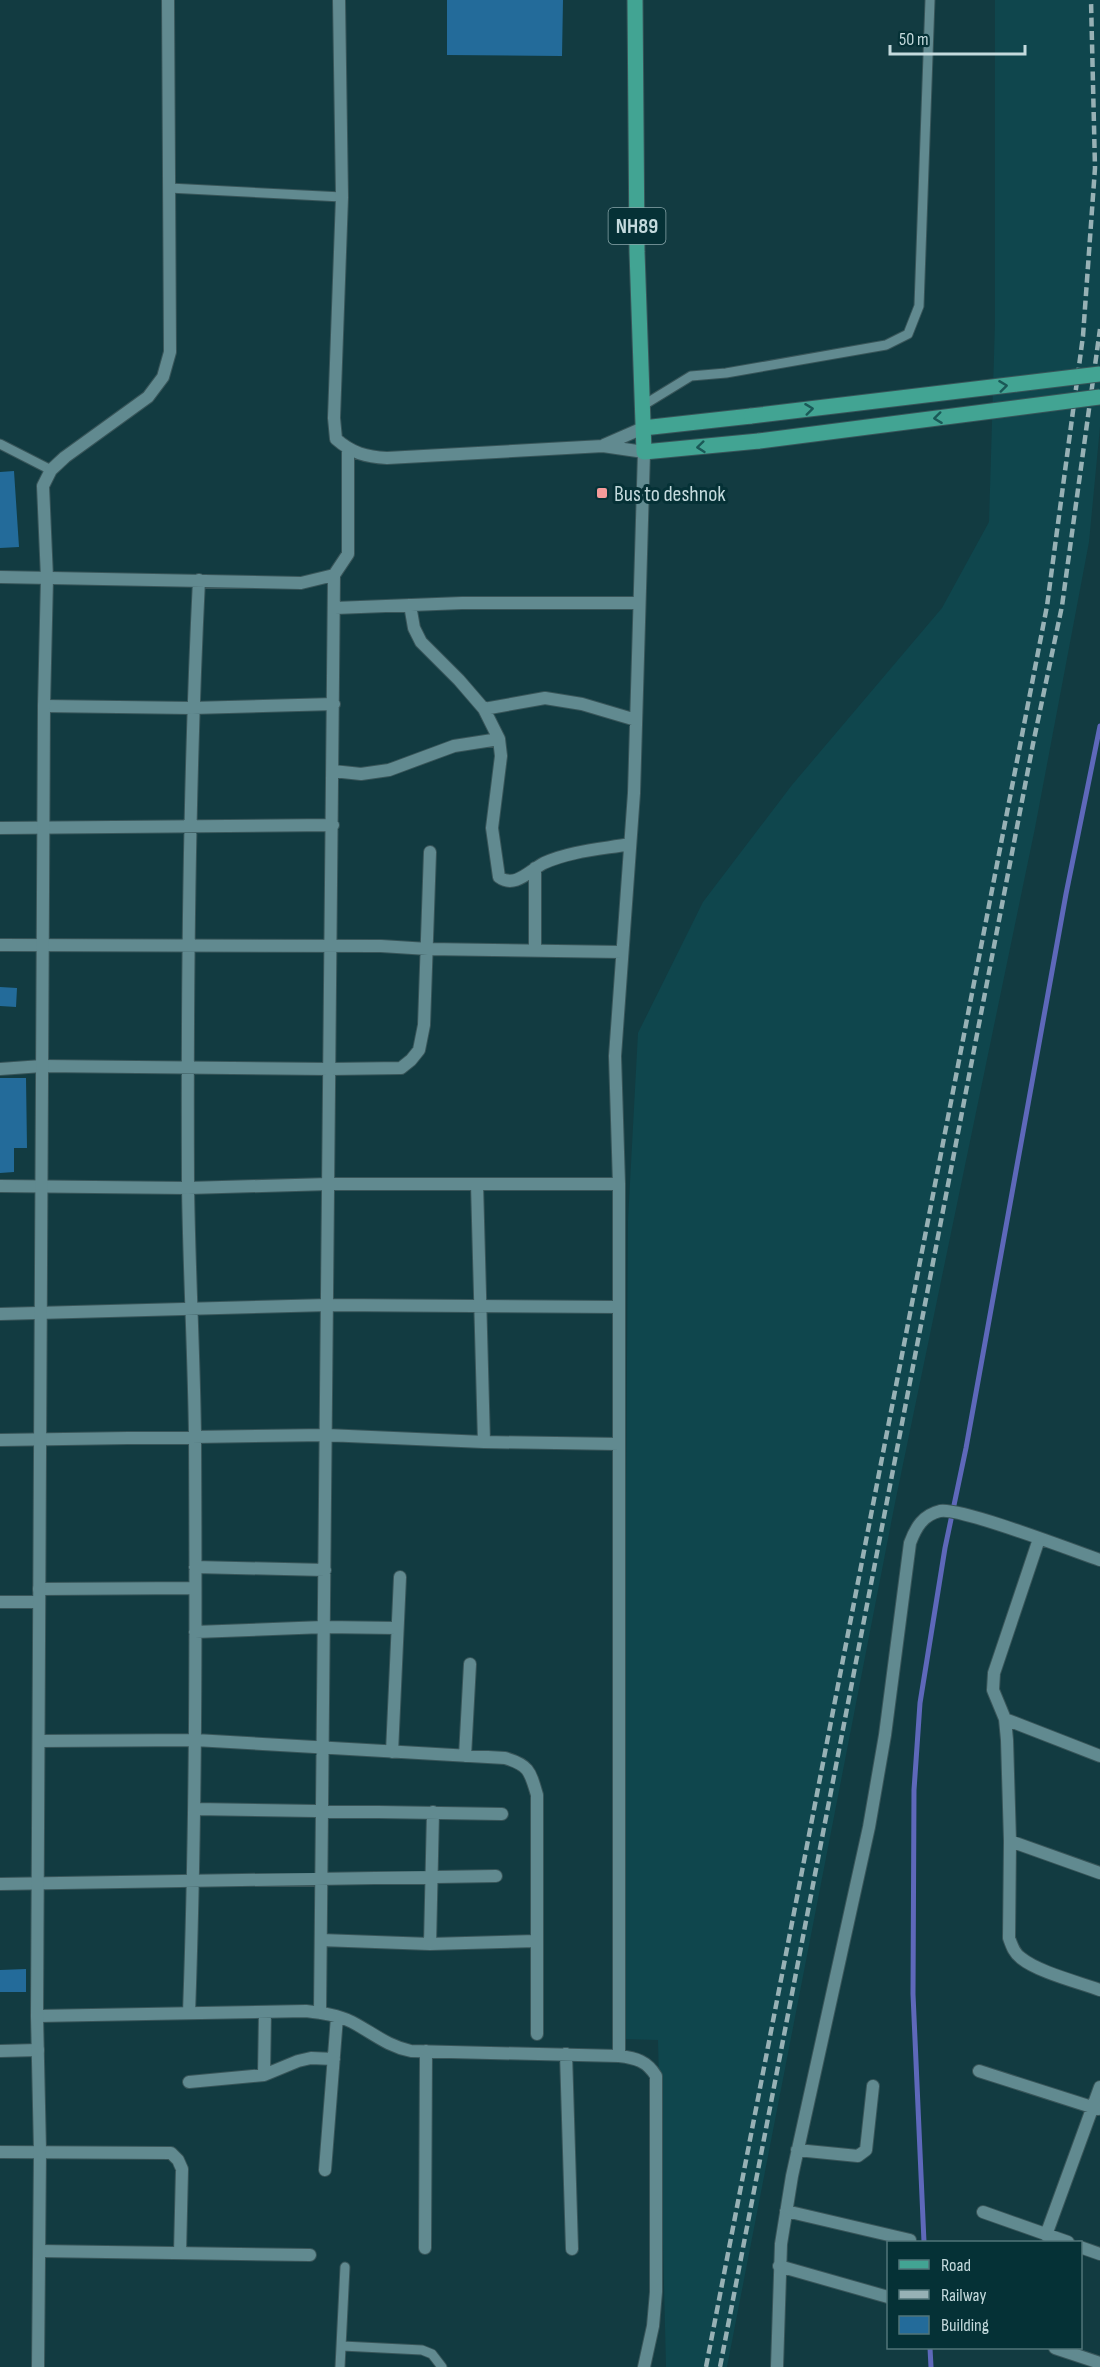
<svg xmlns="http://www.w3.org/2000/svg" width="1100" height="2367" viewBox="0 0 1100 2367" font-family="'Sofia Sans Condensed',sans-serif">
	<rect width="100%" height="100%" fill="#123b41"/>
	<path fill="#0f464d" d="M995,0H1100V427L1089,542L1035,828L895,1503L727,2367H666L658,2040L622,2039L628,1220L638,1033L703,902L792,785L942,608L989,522L995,323Z"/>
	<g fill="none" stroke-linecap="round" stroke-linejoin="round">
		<path stroke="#5e68ba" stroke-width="5" d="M924,2242L913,1994L914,1790L920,1703L945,1548L966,1448L1066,894L1100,726
			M930,2348L931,2367"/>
	</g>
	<path fill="#236b9a" d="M447,0H563L562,56L447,55Z
		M14,471L19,547L0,548V472Z
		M0,987L17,988L16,1007L0,1006Z
		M0,1078H26L27,1148H14V1172L0,1173Z
		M26,1969V1992H0V1970Z"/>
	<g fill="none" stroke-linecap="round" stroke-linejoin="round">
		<defs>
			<path id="service" d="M169,188L342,197
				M642,406L691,376L726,373L886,345L908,334L919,306L930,0
				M0,444L51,470
				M342,2346L422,2350L432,2354L442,2367
				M340,2367L345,2267"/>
			<path id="minor" d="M339,0L342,197L334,418L336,439C352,453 366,457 387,458L603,446L644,452L634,793L615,1056L619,1184V2056
				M604,445L643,428
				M0,577L301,583L334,575L348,554V449
				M410,605L414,628L421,642L459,680L484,709L499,739L501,756L492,828L499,877C515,889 530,870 544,863C570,851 602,849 630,844
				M335,608L462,603H639
				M44,706L192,708L334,704
				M484,709L545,698L582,704L636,720
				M333,771L361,774L389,770L454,746L499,739
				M0,828L333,825
				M535,868V951
				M0,945L381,946L428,949L622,952
				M0,1069L42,1066L330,1069L401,1068L411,1060L419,1050L424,1025L430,852
				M477,1184L484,1442
				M0,1186L188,1188L329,1184H619
				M0,1314L328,1305L619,1307
				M0,1440L326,1435L484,1442L619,1444
				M1039,1539L994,1673L993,1690L1005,1719L1007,1740L1010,1841L1009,1938C1012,1946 1014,1953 1021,1958C1038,1972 1078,1982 1100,1990
				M195,1567L325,1570
				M39,1589L195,1588
				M0,1602H39
				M195,1632L324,1627L397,1628
				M1005,1719L1100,1756
				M39,1741L195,1740L505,1758C529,1765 530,1771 537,1795V2034
				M392,1752L400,1577
				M465,1756L470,1664
				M195,1809L502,1814
				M1010,1841L1100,1873
				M0,1884L496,1876
				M321,1940L430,1944L536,1941
				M430,1944L433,1812
				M189,2013C196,1821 196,1629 195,1437C194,1353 189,1269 188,1185C187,984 189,781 199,580
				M320,2013L334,575
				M37,2016L306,2011C322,2013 338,2015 352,2022C373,2033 387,2046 411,2051L619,2056C636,2058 647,2061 656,2076V2292L653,2326L644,2367
				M0,2051L38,2050
				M566,2054L572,2249
				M979,2071L1098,2109
				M264,2075L265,2012
				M189,2082L253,2076L264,2075L298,2061L311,2058L334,2059
				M797,2150L858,2156L866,2150L873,2086
				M0,2152L171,2153L178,2160L182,2169L180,2253
				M325,2170L337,2017
				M786,2211L910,2240
				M983,2212L1068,2242
				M1046,2235L1100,2087
				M1080,2247L1100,2254
				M425,2248L426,2051
				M40,2251L310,2255
				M779,2266L888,2297
				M1055,2348L1100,2363
				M777,2367L781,2244L792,2176L869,1827L885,1735L910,1543C916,1527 923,1515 940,1511C960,1507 1074,1551 1100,1560"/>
			<path id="tertiary" d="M38,2367L40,2151L37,2016L44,706L47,578L43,486L51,470L65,457L148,397L163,377L170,352L168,0"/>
			<path id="primary" d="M635,0L637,252L644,452L759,441
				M643,428L751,416"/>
		</defs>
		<use href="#service" stroke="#385559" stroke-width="11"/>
		<use href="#minor" stroke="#385559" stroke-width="14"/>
		<use href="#tertiary" stroke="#385559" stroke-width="14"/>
		<use href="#primary" stroke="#385559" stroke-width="17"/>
		<use href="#service" stroke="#618a90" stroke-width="9"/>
		<use href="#minor" stroke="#618a90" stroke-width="12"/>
		<use href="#tertiary" stroke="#618a90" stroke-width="12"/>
		<use href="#primary" stroke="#42a493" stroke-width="15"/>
		<path stroke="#97b1b5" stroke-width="4.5" stroke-dasharray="9 4.5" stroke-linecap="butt" d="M706,2367L1047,606L1083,336L1095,168L1091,0
			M720,2367L1033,744L1062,606L1100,329"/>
		<defs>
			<path id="primary-bridge" d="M751,416L1100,374
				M759,441L1100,397"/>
		</defs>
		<use href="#primary-bridge" stroke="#385559" stroke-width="17" stroke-linecap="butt"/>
		<use href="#primary-bridge" stroke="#42a493" stroke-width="15"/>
	</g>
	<defs><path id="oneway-chevron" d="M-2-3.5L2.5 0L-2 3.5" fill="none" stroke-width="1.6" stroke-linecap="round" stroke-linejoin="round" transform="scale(1.5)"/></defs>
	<g stroke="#1a5957">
		<use href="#oneway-chevron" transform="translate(1003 386) rotate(-7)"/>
		<use href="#oneway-chevron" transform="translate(809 409) rotate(-7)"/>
		<use href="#oneway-chevron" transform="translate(938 418) rotate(173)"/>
		<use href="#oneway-chevron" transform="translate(701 447) rotate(174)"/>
	</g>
	<rect fill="#f59b9a" stroke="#053136" stroke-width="2" x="596" y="487" width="12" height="12" rx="3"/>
	<g text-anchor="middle" stroke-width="6" stroke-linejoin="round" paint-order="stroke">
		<rect fill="#053136" stroke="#8ba7ab" stroke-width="1.5" x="608.5" y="208" width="57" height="36" rx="4.5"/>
		<g font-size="21" font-weight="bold" fill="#c4dadd">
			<text x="637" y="233">NH89</text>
		</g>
		<g font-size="22" fill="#c4dadd" stroke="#053136" text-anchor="start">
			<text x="614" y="501">Bus to deshnok</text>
		</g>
	</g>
	<rect x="887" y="2241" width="195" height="108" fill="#053136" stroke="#517579" stroke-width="1.5"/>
	<rect x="899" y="2260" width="30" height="9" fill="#42a493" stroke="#517579" stroke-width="1.5"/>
	<text x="941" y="2271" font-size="18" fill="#c4dadd">Road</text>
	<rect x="899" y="2290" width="30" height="9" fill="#97b1b5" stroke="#517579" stroke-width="1.5"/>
	<text x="941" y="2301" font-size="18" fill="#c4dadd">Railway</text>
	<rect x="899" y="2316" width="30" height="18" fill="#236b9a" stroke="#517579" stroke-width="1.5"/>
	<text x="941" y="2331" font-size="18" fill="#c4dadd">Building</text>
	<path d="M890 45v9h135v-9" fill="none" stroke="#c4dadd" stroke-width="3"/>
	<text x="899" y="45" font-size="18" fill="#c4dadd" stroke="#053136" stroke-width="4.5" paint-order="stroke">50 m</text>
</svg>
